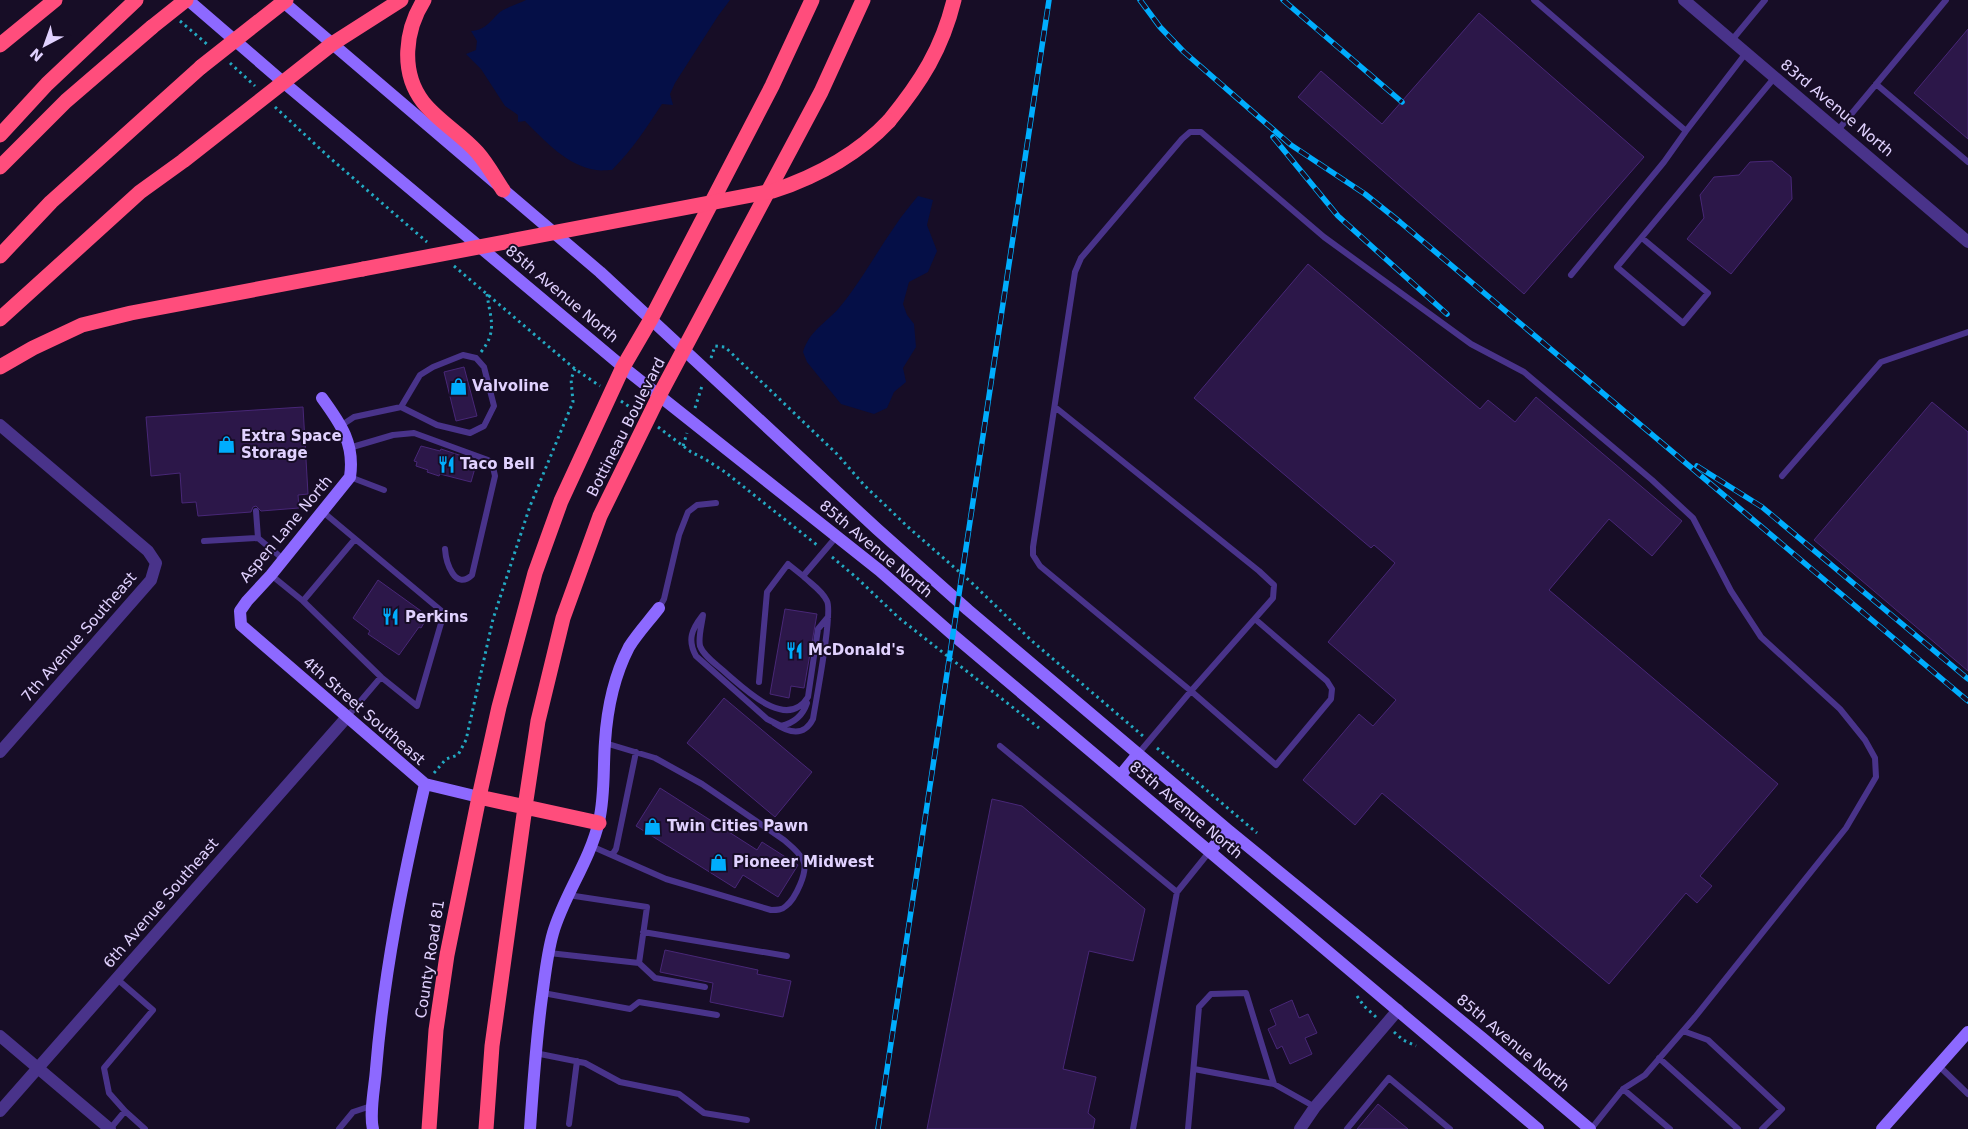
<svg xmlns="http://www.w3.org/2000/svg" width="1968" height="1129" viewBox="0 0 1968 1129" font-family="'DejaVu Sans',sans-serif">
	<rect width="100%" height="100%" fill="#170d26"/>
	<path fill="#050f47" d="M526,0H730L718,16L675,83L670,94L673,105L662,104C647,127 632,150 612,170C607,170 601,171 596,170C567,166 544,140 525,121L518,122V115L505,106L481,69L466,54L476,50L477,41L471,31C486,30 490,21 500,12C507,7 518,4 526,0Z
		M918,196L933,200L927,225L937,251L928,272L909,282L903,304L907,315L914,324L916,347L903,368L906,382L894,392L887,408L874,414L841,404L807,362L803,352C810,330 825,324 839,308C860,283 876,253 895,226C902,215 910,206 918,196Z"/>
	<path fill="#2c1749" stroke="#482777" d="M1479,13L1644,157L1524,294L1298,97L1321,71L1382,124Z
		M1968,29V139L1914,93Z
		M1772,161L1791,177L1792,199L1731,274L1687,239L1704,218L1700,195L1714,177L1739,175L1750,162Z
		M1308,264L1480,409L1488,400L1515,422L1536,397L1682,521L1652,556L1609,519L1549,590L1778,784L1700,876L1712,886L1697,903L1686,893L1609,984L1382,793L1355,825L1303,780L1359,714L1373,726L1396,700L1328,642L1395,563L1374,545L1371,548L1194,398Z
		M464,367L477,416L456,421L444,372Z
		M1932,402L1968,432V671L1814,540Z
		M303,407L308,494L298,495L299,508L261,511L256,506L253,507L251,512L198,516L196,502L182,503L180,473L151,476L146,417Z
		M421,446L440,451L441,449L477,461L471,482L440,474L439,476L427,472L428,470L416,466L417,462L414,461Z
		M378,580L428,616L421,628L419,627L399,655L368,634L370,631L353,618Z
		M785,609L817,614L804,688L791,686L789,698L770,694Z
		M724,698L812,772L775,817L687,743Z
		M660,788L757,850L762,842L798,865L778,897L743,875L735,888L636,826Z
		M992,799L1022,806L1145,909L1133,961L1089,951L1063,1069L1096,1077L1088,1113L1095,1119L1093,1129H927Z
		M665,950L758,970L757,974L791,981L783,1017L710,1002L713,983L660,972Z
		M1292,1000L1299,1018L1308,1014L1317,1033L1305,1038L1312,1054L1290,1064L1282,1046L1277,1049L1268,1029L1276,1025L1270,1010Z
		M1378,1104L1408,1129H1357Z"/>
	<g fill="none" stroke-linecap="round" stroke-linejoin="round">
		<path stroke="#23a9c2" stroke-width="3" stroke-dasharray="2.5 4" stroke-linecap="butt" d="M180,21L208,45
			M230,63L255,86
			M275,107L330,158L427,242
			M454,266L575,369L600,386
			M481,352C498,331 490,318 487,294
			M711,358L715,346L725,347L837,454L864,485L908,527L972,583L1032,641L1143,736
			M621,401L637,412
			M695,408L702,386
			M658,427L691,452L705,459L725,472L817,545
			M683,446L687,433
			M832,557L857,578L899,618L1039,728
			M1157,748L1257,833
			M434,773L446,759L458,755L466,740L493,619L530,506L573,402L571,379L575,369
			M1357,996L1364,1006L1376,1017
			M1394,1032L1403,1040L1416,1046"/>
		<path stroke="#49338a" stroke-width="6" d="M1534,0L1686,131L1746,53
			M1732,40L1765,0
			M1876,84L1968,162
			M1838,130L1946,0
			M1642,238L1708,293L1683,323L1617,267L1775,77
			M1571,275L1664,162L1686,131
			M1055,407L1259,571L1274,585L1273,598L1191,691L1276,765L1331,699L1332,689L1327,681L1255,619
			M342,425L354,417L401,407L437,425L470,433L484,426L494,406L484,367L476,358L463,355L433,367L420,375L401,407
			M349,448L393,435L414,433L488,460L493,467L495,476L472,575C455,591 446,563 445,549
			M1782,476L1881,362L1968,332
			M350,477L384,490
			M256,511L258,538
			M323,512L444,613L417,706L381,677
			M204,541L258,538L283,559
			M271,575L303,601L381,677L347,717
			M303,601L355,539
			M659,608L664,599L679,535L688,512L697,505L716,503
			M703,615C702,624 698,637 700,646C704,657 719,666 727,674C746,690 787,731 808,697L818,629L828,617
			M702,616C692,629 687,640 696,656L767,719L781,726C794,723 803,715 807,703
			M759,682L767,592L788,564L803,576L837,536
			M774,723C789,733 804,737 813,719C816,700 833,613 827,601C822,590 811,584 803,576
			M1000,746L1177,892
			M1138,754L1191,691L1040,566L1033,555V547L1075,272L1081,258L1182,139L1190,132H1201L1324,237L1471,344L1524,372L1652,480L1693,518L1731,591L1761,637L1840,709L1865,740L1875,758L1876,777L1846,828L1695,1017L1645,1075L1623,1089L1591,1129
			M591,846L666,879L771,910C777,910 782,910 786,906C795,899 809,871 803,860C799,852 791,846 784,840L702,784L655,758L605,743
			M612,855L616,849L636,752
			M643,932L787,956
			M549,953L639,963L647,907L568,895
			M639,963L655,978L705,987
			M543,993L630,1009L639,1002L717,1015
			M1683,1031L1708,1040L1782,1109L1762,1129
			M535,1053L585,1063L620,1082L679,1094L704,1113L747,1120
			M1659,1058L1738,1129
			M1938,1065L1968,1094
			M1194,1069L1274,1084
			M1623,1089L1670,1129
			M125,1111L145,1129
			M569,1124L577,1061
			M110,1129L125,1111L109,1093L104,1068L153,1010L116,978
			M339,1129L353,1112L374,1105
			M1133,1129L1177,892L1210,851
			M1188,1129L1199,1007L1211,994L1246,993L1274,1084L1315,1107
			M1347,1129L1389,1078L1450,1129"/>
		<path stroke="#49338a" stroke-width="12" d="M1684,0L1968,242
			M0,425L148,551L156,563L151,580L0,752
			M0,1036L110,1129
			M0,1111L347,717
			M1300,1129L1315,1107L1398,1010"/>
		<path stroke="#8d69ff" stroke-width="12" d="M188,0L283,82L623,367L879,570L952,634L1538,1129
			M281,0L600,272L877,529L968,610L1228,830L1482,1038L1590,1129
			M322,398C341,424 355,444 350,477L271,575L247,601L240,611L241,625L425,784L479,797
			M1120,776L1138,754
			M1210,851L1228,830
			M373,1129C369,1113 375,1085 376,1069C384,972 403,878 425,784
			M530,1129C533,1085 536,1041 542,997C545,976 547,954 553,933C564,895 590,861 599,821C605,795 603,769 605,742C607,710 614,676 629,647C637,634 649,621 659,608
			M1882,1129L1968,1032"/>
		<path stroke="#ff4d7c" stroke-width="15" d="M424,0C405,30 400,72 423,102C438,121 461,134 477,152C487,163 495,178 503,190
			M0,45L55,0
			M889,121C921,82 942,49 954,0
			M0,135L47,84L136,0
			M0,167L66,101L152,27
			M0,256L51,202L201,67
			M0,319L140,192L183,161L332,44L401,0
			M0,367L33,348L82,325L131,313L363,269
			M479,797L599,823
			M429,1129L436,1030L447,955L479,797L499,707L535,573L561,501L623,367L651,319L772,86L812,0
			M486,1129L492,1046L525,807L538,721L563,618L600,516L659,396L821,92L863,0"/>
		<defs>
			<path id="rail" d="M1140,0L1160,27L1184,52L1291,145L1365,194L1400,222L1968,701
				M1283,0L1402,102
				M1273,137L1338,216L1447,314
				M1697,466L1762,507L1968,679
				M878,1129L1049,0"/>
		</defs>
		<use href="#rail" stroke="#00adfd" stroke-width="5.5"/>
		<use href="#rail" stroke="#170d26" stroke-width="4" stroke-dasharray="11" stroke-linecap="butt"/>
		<path stroke="#ff4d7c" stroke-width="15" d="M152,27L186,0
			M201,67L286,0
			M363,269L773,191C815,177 858,154 889,121"/>
	</g>
	<defs>
		<symbol id="shop-bare" viewBox="-9 -9 18 18"><path d="M-5-2.5h2.3a2.7 3.5 0 0 1 5.4 0H5L5.5 6h-11ZM-1.5-2.5h3a1.5 2.3 0 0 0-3 0Z" fill="#00adfd" stroke="#170d26" stroke-width="2.5" paint-order="stroke"/></symbol>
		<symbol id="restaurant-bare" viewBox="-9 -9 18 18"><path d="M-5-6h1v4h1v-4h1v4h1v-4h1v5L-1.5 .5V6h-2V.5L-5-1ZM5-6V6H3V1.5H1.5Q1.5-4 5-6Z" fill="#00adfd" stroke="#170d26" stroke-width="2.5" paint-order="stroke"/></symbol>
	</defs>
	<g fill-rule="evenodd">
		<use href="#shop-bare" x="446" y="374" width="25" height="25"/>
		<use href="#shop-bare" x="214" y="432" width="25" height="25"/>
		<use href="#restaurant-bare" x="434" y="452" width="25" height="25"/>
		<use href="#restaurant-bare" x="378" y="604" width="25" height="25"/>
		<use href="#restaurant-bare" x="782" y="638" width="25" height="25"/>
		<use href="#shop-bare" x="640" y="814" width="25" height="25"/>
		<use href="#shop-bare" x="706" y="850" width="25" height="25"/>
	</g>
	<g text-anchor="middle" stroke-width="4" stroke-linejoin="round" paint-order="stroke">
		<g font-size="15" fill="#e1d2ff" stroke="#170d26">
			<text transform="translate(1837 108) rotate(40)" y="5">83rd Avenue North</text>
			<text transform="translate(562 294) rotate(40)" y="5">85th Avenue North</text>
			<text transform="translate(626 427) rotate(-63)" y="5">Bottineau Boulevard</text>
			<text transform="translate(286 529) rotate(-50)" y="5">Aspen Lane North</text>
			<text transform="translate(876 549) rotate(40)" y="5">85th Avenue North</text>
			<text transform="translate(79 637) rotate(-49)" y="5">7th Avenue Southeast</text>
			<text transform="translate(364 711) rotate(41)" y="5">4th Street Southeast</text>
			<text transform="translate(1186 810) rotate(40)" y="5">85th Avenue North</text>
			<text transform="translate(161 903) rotate(-49)" y="5">6th Avenue Southeast</text>
			<text transform="translate(430 959) rotate(-81)" y="5">County Road 81</text>
			<text transform="translate(1513 1043) rotate(40)" y="5">85th Avenue North</text>
		</g>
		<g font-size="15" font-weight="bold" fill="#e1d2ff" stroke="#170d26" text-anchor="start">
			<text x="472" y="391">Valvoline</text>
			<text x="241" y="441">Extra Space<tspan x="241" dy="17">Storage</tspan></text>
			<text x="460" y="469">Taco Bell</text>
			<text x="405" y="622">Perkins</text>
			<text x="808" y="655">McDonald's</text>
			<text x="667" y="831">Twin Cities Pawn</text>
			<text x="733" y="867">Pioneer Midwest</text>
		</g>
	</g>
	<g transform="translate(45 45) rotate(221)" stroke="#170d26" stroke-width="4" paint-order="stroke">
	<path d="M0-4L9 19L0 12L-9 19Z" fill="#e1d2ff"/>
	<text y="-8" font-size="14" font-weight="bold" text-anchor="middle" fill="#e1d2ff">N</text>
	</g>
</svg>
